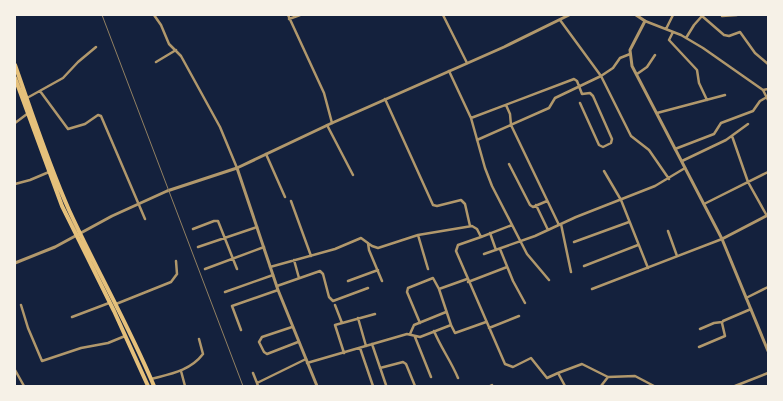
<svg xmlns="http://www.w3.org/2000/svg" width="783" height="401" viewBox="0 0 783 401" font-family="Rubik,sans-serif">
	<rect width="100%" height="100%" fill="#14213d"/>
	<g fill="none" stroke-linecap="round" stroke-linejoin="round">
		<path stroke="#b1986c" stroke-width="2.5" d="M154,15L161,25L169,44L181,56L220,127L237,168
			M288,15L324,93L332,123
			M443,15L467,63
			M702,16L724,35L729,36L740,32L755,53L768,64
			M722,16L737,15
			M289,19L300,15
			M560,20L601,76L631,136L649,150L669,179
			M645,21L681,35L703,48L763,90L768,89
			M666,29L673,15
			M673,32L669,40L697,70L699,83L707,100
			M686,38L694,25L702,16
			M156,62L176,50
			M449,71L471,118L485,168L492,186L527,254L549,280
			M637,74L647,67L655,55
			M763,90L768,100
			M40,91L68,129L85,124L98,115L101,116L145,219
			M27,98L63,78L78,62L96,47
			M385,99L433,205L437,206L461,200L465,204L470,226
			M506,105L510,114L511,125L559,225
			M657,113L725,95
			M471,118L574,79L577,81L582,94L590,93L593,96L612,139L611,143L603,147L599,145L580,103
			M15,123L27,114
			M327,125L353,175
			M732,136L748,182L767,216
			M477,140L549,108L555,98L601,76L613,68L620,58L630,54
			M675,149L714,134L721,123L753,111L760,101L767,97
			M266,154L285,197
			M682,161L726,140L748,124
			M509,164L530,205L533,207L547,201
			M604,171L621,200L648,268
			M15,184L30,180L49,172
			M291,201L311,256
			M704,204L768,172
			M536,205L548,230
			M561,224L571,272
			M193,229L214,221H218L237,269
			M668,231L677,256
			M490,233L496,250
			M418,235L428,269
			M481,237L458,245L456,251L505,364L513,367L531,358L547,378L558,373
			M574,242L629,222
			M368,243L369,250L382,281
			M198,247L257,227
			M500,249L513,281L525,303
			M484,254L535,236L576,217L655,186L685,168
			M294,260L299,278
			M584,266L638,245
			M270,267L335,249L361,238L372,246L378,248L418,235L472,226L477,229L481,237L512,225
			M205,269L264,247
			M348,281L378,270
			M468,282L507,267
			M277,286L320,271L323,274L329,297L333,301L368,288
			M592,289L722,239
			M225,292L273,275
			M746,298L768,287
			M116,304L171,282L177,274L176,261
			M21,305L28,328L42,361L81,348L108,343L125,336
			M335,305L342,323
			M72,317L109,303
			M358,318L366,346
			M420,323L407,292L408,288L433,278L439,289
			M451,325L455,333L486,322
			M292,327L262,337L259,342L264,352L267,354L298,342
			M489,328L519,316
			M700,329L714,323L722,322
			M241,330L232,306L278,290
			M434,331C441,348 451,361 458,378
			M410,334L414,325L446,312
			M415,337L431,377
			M372,344L386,385
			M699,347L725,336L722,323L723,321L751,309
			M360,348L373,386
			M344,353L335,325L375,314
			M307,363L407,334L420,337L451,325L439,289L467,279
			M380,368L403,362L406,364L415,386
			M15,370L24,386
			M181,371L185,386
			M253,373L257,383
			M151,379C170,374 190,371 203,354L199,339
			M258,386L257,383L306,359
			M490,386L492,385
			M565,386L558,373L582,364L608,377L635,376L654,386
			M601,386L608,377
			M735,386L768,373"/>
		<path stroke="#b1986c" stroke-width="3" d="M636,15L645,21L630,50L632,66L722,239L768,351
			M237,168L278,290L317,386
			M722,239L768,215
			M15,263L55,247L112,216L167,191L237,168L332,123L504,47L569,15"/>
		<path stroke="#e5c07b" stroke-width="4" d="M15,65C32,113 48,163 69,210C96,269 129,326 154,386
			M15,78L62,206L114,311L148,386"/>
		<path stroke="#918062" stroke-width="1" d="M102,15L243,386"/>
	</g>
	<rect width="783" height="401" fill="none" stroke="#f6f1e7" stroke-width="32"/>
</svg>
